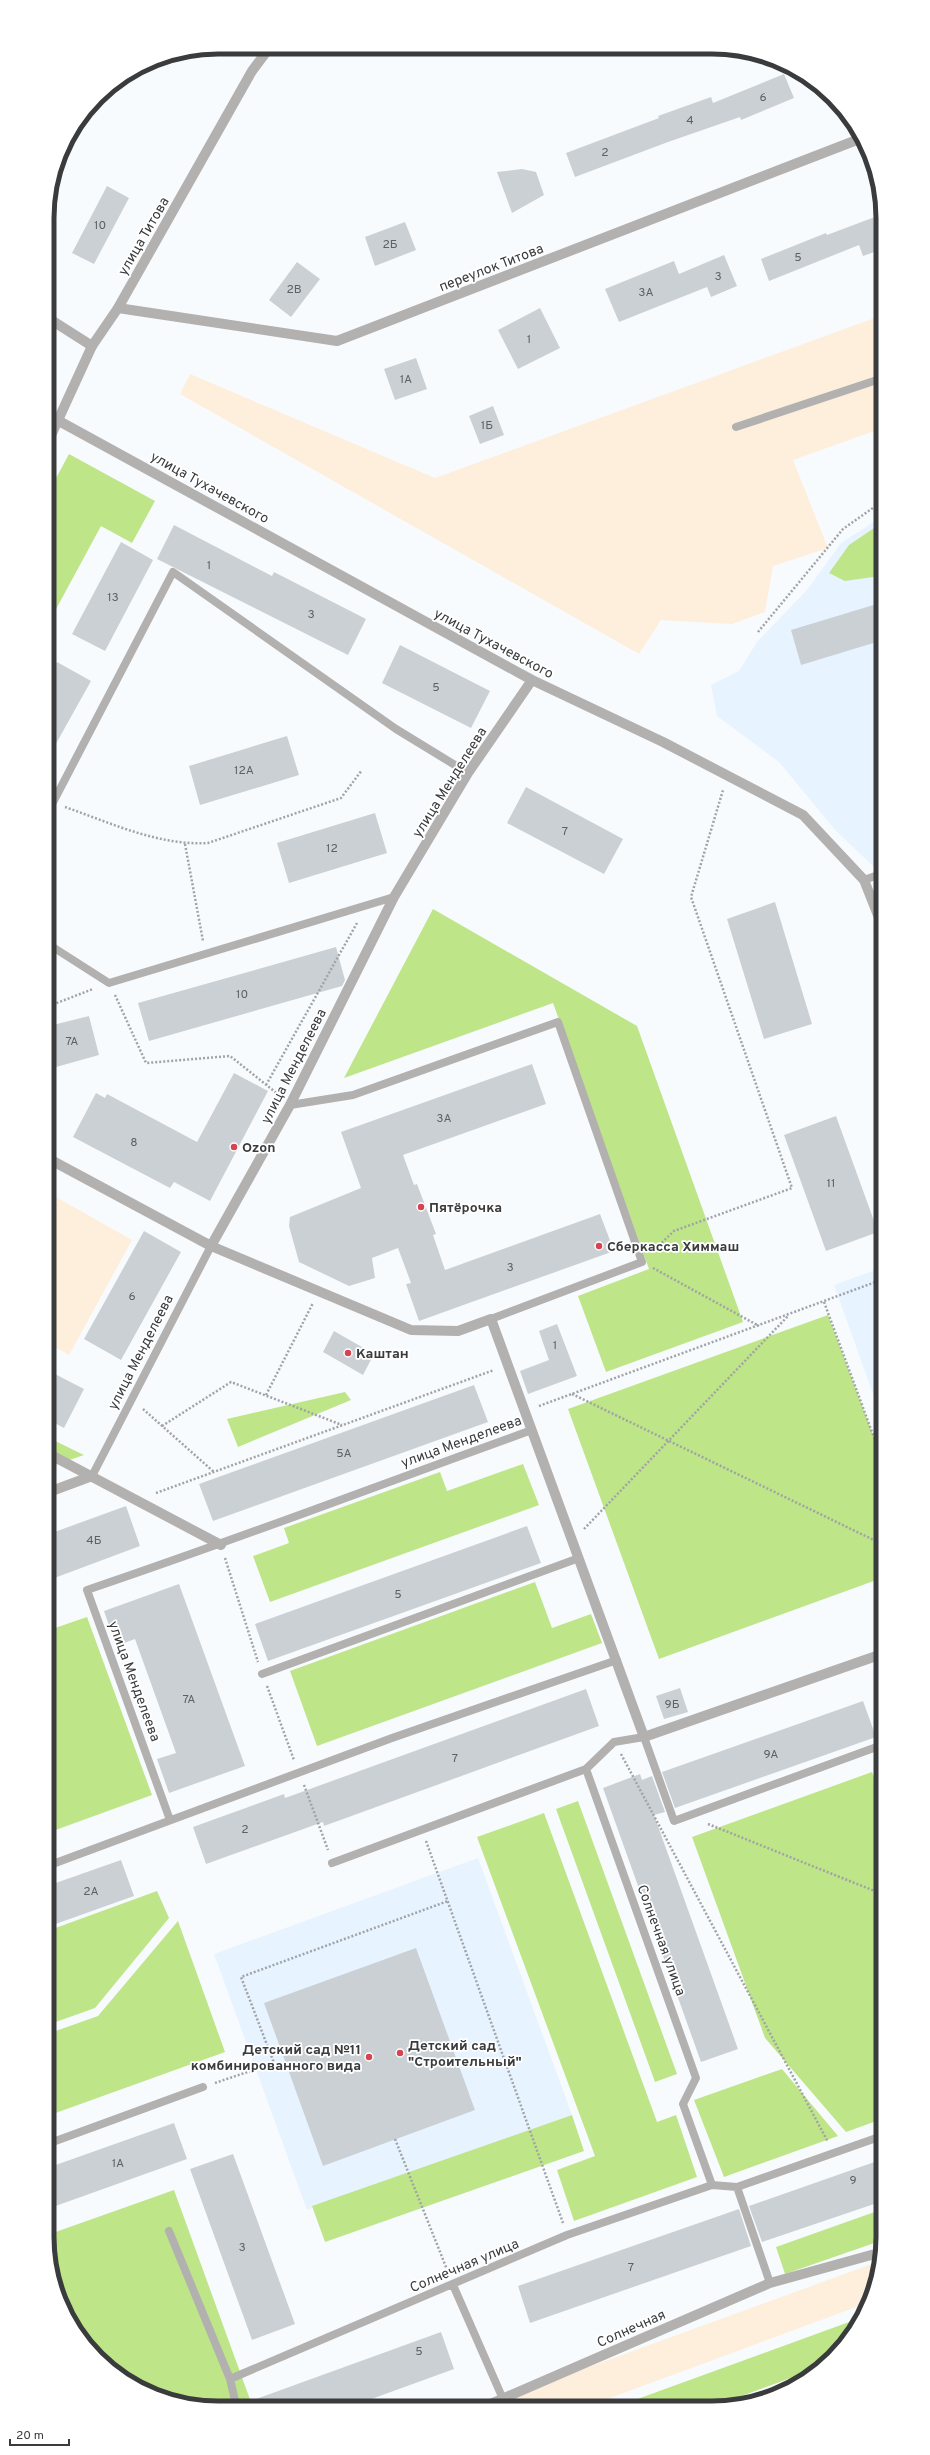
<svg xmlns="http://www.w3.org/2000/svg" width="930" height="2455" viewBox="0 0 930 2455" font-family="Overpass,sans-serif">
	<rect width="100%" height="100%" fill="#f8fbfe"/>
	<path fill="#e7f3fe" d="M880,518L881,864L874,867L836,831L779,762L717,716L711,685L739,671L757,642L807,590L841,543Z
		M881,1268V1416L834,1285Z
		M478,1858L572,2115L307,2210L214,1954Z"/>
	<path fill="#feeedc" d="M880,316V429L793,460L828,548L773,566L765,612L732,624L661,620L639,654L180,394L190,374L435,478Z
		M49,1193L132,1240L69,1355L49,1344Z
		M880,2261L870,2302L591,2405H485Z"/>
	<path fill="#bee588" d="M69,454L155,501L132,543L101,526L48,624V493Z
		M880,524V576L845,581L829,573L849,545Z
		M433,909L637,1026L743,1322L606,1372L578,1296L649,1269L553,1003L344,1078Z
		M828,1315L882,1459V1578L659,1659L568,1409Z
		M345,1392L351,1400L238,1447L227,1419Z
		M49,1438L84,1455L49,1467Z
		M523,1464L539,1505L270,1602L253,1556L289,1543L284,1528L440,1472L447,1491Z
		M535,1582L552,1628L591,1614L602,1643L317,1746L290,1671Z
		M87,1617L152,1795L50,1832L49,1630Z
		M872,1772L882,1798V2119L846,2132L765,2038L692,1837Z
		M578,1801L677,2074L655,2082L556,1809Z
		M544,1813L657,2122L676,2115L697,2177L574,2221L557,2170L595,2156L477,1837Z
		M157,1891L169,1918L95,2008L50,2024V1930Z
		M178,1921L225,2052L50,2115V2033L98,2016Z
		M782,2069L838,2136L724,2177L694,2100Z
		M572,2115L584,2151L325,2242L312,2206Z
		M174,2190L252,2405H185L142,2390L97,2358L70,2322L50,2270V2234Z
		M883,2209V2240L785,2274L776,2247Z
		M860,2318L841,2349L818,2368L717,2405H621Z"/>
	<path fill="#cbd0d5" d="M784,74L794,98L741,120L740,117L668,142L575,177L566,153L659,118L658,116L711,97L713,103Z
		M522,169L536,172L544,195L512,213L497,172Z
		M107,186L129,198L94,264L72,253Z
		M880,215V250L863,256L859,245L769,281L761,259L826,233L827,235Z
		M405,222L416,250L375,266L365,237Z
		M724,255L737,286L711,297L707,287L619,322L605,289L674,261L679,274Z
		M297,262L320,279L291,317L269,300Z
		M540,308L560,348L518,369L498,330Z
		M416,358L427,389L395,400L384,369Z
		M493,406L504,435L480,444L469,416Z
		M174,525L272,576L274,572L366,619L348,655L157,559Z
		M121,542L153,560L105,651L72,634Z
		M880,603V641L801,665L791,630Z
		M400,645L490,691L471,728L382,683Z
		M57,662L91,681L48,758V679Z
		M287,736L299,775L200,805L189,766Z
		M526,787L623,839L604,874L507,823Z
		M375,813L387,853L289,883L277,843Z
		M775,902L812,1024L764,1039L727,919Z
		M336,947L345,980L342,986L149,1041L138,1003Z
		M89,1016L99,1055L49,1069V1026Z
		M532,1064L546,1104L403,1155L414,1185L417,1184L436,1234L433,1235L445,1270L600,1214L614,1251L419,1321L406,1284L411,1283L398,1248L372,1258L375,1278L349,1286L299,1262L289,1226L290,1217L361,1188L341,1132Z
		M234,1073L268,1091L210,1201L174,1182L170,1188L73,1137L96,1093L105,1098L107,1094L197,1142Z
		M836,1116L878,1232L826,1251L784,1135Z
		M144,1231L181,1252L121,1360L84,1339Z
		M557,1324L577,1376L528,1394L520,1371L549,1360L539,1331Z
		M334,1331L374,1354L363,1375L323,1352Z
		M49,1371L84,1389L64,1428L49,1420Z
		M474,1385L488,1422L213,1521L199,1484Z
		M126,1506L140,1546L49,1580V1534Z
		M527,1526L541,1563L268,1661L255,1624Z
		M179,1584L245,1766L169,1793L157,1759L176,1753L135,1639L116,1646L104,1611Z
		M680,1688L688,1712L664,1719L656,1696Z
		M586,1689L599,1726L324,1826L323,1822L206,1864L193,1827L284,1794L285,1798Z
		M863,1701L876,1737L675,1808L662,1772Z
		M640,1774L642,1780L652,1776L665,1812L654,1815L738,2049L701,2062L603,1788Z
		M121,1860L134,1896L50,1926V1885Z
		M416,1948L475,2110L323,2166L264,2003Z
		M174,2123L187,2159L50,2208V2167Z
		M233,2154L295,2324L252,2340L190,2169Z
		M883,2159V2201L762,2242L749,2206Z
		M739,2209L751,2246L530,2323L518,2286Z
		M441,2332L454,2369L355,2405H245V2403Z"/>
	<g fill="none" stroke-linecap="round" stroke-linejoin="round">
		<path stroke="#a1a3a6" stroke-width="2.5" stroke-dasharray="2 2" stroke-linecap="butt" d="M758,632L843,529L880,503
			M65,807C111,823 159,846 208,843L341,798L362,770
			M185,844L203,941
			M115,995L146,1063L230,1056L279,1095
			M49,1006L93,989
			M266,1085L357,923
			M653,1251L674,1231L792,1188L691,897L723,790
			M653,1268L759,1326
			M824,1302L882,1459
			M572,1394L882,1544
			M266,1395L313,1303
			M539,1406L881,1280
			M143,1409L214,1472
			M162,1426L231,1382L342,1425
			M156,1493L494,1370
			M584,1529L788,1316
			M225,1558L258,1662
			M267,1686L294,1760
			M621,1754L828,2142
			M304,1785L328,1850
			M708,1824L882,1894
			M426,1841L563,2223
			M215,2083L274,2063L241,1977L448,1901
			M395,2139L448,2272"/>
		<path stroke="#b3b0b0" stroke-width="8" d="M736,427L880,379
			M48,812L173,572L396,729L468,773
			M864,880L881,874
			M48,944L109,983L394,897
			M290,1105L353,1095L558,1022L642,1262L491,1319
			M92,1476L211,1246
			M262,1674L579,1558
			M586,1769L696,2078L683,2104L712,2185
			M170,1820L87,1590C236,1540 384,1483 532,1430
			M332,1863L586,1769L614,1742L644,1737L674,1821L882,1745
			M50,1865L392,1738L617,1660
			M50,2143L203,2087
			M737,2187L770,2283
			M169,2231L230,2379L236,2405
			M453,2285L503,2399
			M230,2379L567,2235L712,2185L737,2187L882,2136"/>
		<path stroke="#b3b0b0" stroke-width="10" d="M118,308L337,341L862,138
			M48,318L92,346
			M59,421L532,680L663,742L803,815L864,880L881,923
			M49,1159L211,1246L411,1330L458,1331L491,1319L644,1737L882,1654
			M211,1246L290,1105L394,897L468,773L532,680
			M49,1454L221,1545
			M49,1492L92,1476
			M488,2405L770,2283L882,2252"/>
		<path stroke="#b3b0b0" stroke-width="10" d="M48,442L92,346L118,308L252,71L270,47"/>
	</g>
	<g fill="#d54451" stroke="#fff" stroke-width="1.5">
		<circle cx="234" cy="1147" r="4"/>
		<circle cx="421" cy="1207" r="4"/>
		<circle cx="599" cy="1246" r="4"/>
		<circle cx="348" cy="1353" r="4"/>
		<circle cx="400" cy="2053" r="4"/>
		<circle cx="369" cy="2057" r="4"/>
	</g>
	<g text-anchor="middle" stroke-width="3.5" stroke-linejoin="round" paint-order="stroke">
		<g font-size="12" fill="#5e6063">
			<text x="763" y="101">6</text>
			<text x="690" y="124">4</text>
			<text x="605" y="156">2</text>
			<text x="100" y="229">10</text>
			<text x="390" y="248">2Б</text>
			<text x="798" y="261">5</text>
			<text x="718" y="280">3</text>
			<text x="294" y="293">2В</text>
			<text x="646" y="296">3А</text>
			<text x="529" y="343">1</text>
			<text x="406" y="383">1А</text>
			<text x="487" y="429">1Б</text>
			<text x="209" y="569">1</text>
			<text x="113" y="601">13</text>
			<text x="311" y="618">3</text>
			<text x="436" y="691">5</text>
			<text x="244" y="774">12А</text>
			<text x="565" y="835">7</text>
			<text x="332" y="852">12</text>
			<text x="242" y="998">10</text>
			<text x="72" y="1045">7А</text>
			<text x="444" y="1122">3А</text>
			<text x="134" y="1146">8</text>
			<text x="831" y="1187">11</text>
			<text x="510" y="1271">3</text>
			<text x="132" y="1300">6</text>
			<text x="555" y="1349">1</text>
			<text x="344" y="1457">5А</text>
			<text x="94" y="1544">4Б</text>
			<text x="398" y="1598">5</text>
			<text x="189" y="1703">7А</text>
			<text x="672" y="1708">9Б</text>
			<text x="771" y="1758">9А</text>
			<text x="455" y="1762">7</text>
			<text x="245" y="1833">2</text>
			<text x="91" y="1895">2А</text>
			<text x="118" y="2167">1А</text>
			<text x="853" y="2184">9</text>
			<text x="242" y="2251">3</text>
			<text x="631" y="2271">7</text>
			<text x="419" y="2355">5</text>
		</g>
		<g font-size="14" fill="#393b3d" stroke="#fff">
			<text transform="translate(143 236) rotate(-60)" y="5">улица Титова</text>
			<text transform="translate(491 267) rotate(-21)" y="5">переулок Титова</text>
			<text transform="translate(210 487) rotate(29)" y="5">улица Тухачевского</text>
			<text transform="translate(494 643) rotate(28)" y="5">улица Тухачевского</text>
			<text transform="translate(449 782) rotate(-58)" y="5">улица Менделеева</text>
			<text transform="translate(293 1066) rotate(-63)" y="5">улица Менделеева</text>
			<text transform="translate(140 1352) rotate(-63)" y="5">улица Менделеева</text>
			<text transform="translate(461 1441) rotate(-20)" y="5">улица Менделеева</text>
			<text transform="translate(135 1681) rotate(70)" y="5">улица Менделеева</text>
			<text transform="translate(662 1940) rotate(70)" y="5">Солнечная улица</text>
			<text transform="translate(464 2265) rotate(-23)" y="5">Солнечная улица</text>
			<text transform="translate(631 2328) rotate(-24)" y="5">Солнечная</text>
		</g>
		<g font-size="14" font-weight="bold" fill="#393b3d" stroke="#fff" text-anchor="start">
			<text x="242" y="1152">Ozon</text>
			<text x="429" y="1212">Пятёрочка</text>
			<text x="607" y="1251">Сберкасса Химмаш</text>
			<text x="356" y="1358">Каштан</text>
			<text x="408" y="2050">Детский сад<tspan x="408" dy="16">"Строительный"</tspan></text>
			<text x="361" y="2054" text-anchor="end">Детский сад №11<tspan x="361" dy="16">комбинированного вида</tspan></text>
		</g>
	</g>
	<path d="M0 0H930V2455H0ZM218 54H712A164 164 0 0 1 876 218V2237A164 164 0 0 1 712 2401H218A164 164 0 0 1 54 2237V218A164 164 0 0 1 218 54Z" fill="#fff" fill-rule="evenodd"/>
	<path fill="none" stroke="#393b3d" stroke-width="5" d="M218 54H712A164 164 0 0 1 876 218V2237A164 164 0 0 1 712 2401H218A164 164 0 0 1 54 2237V218A164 164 0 0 1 218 54Z"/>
	<path d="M10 2439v6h59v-6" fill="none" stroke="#393b3d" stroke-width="2"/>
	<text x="16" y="2439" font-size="12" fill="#393b3d" stroke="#ffffff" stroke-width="3" paint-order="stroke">20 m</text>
</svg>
